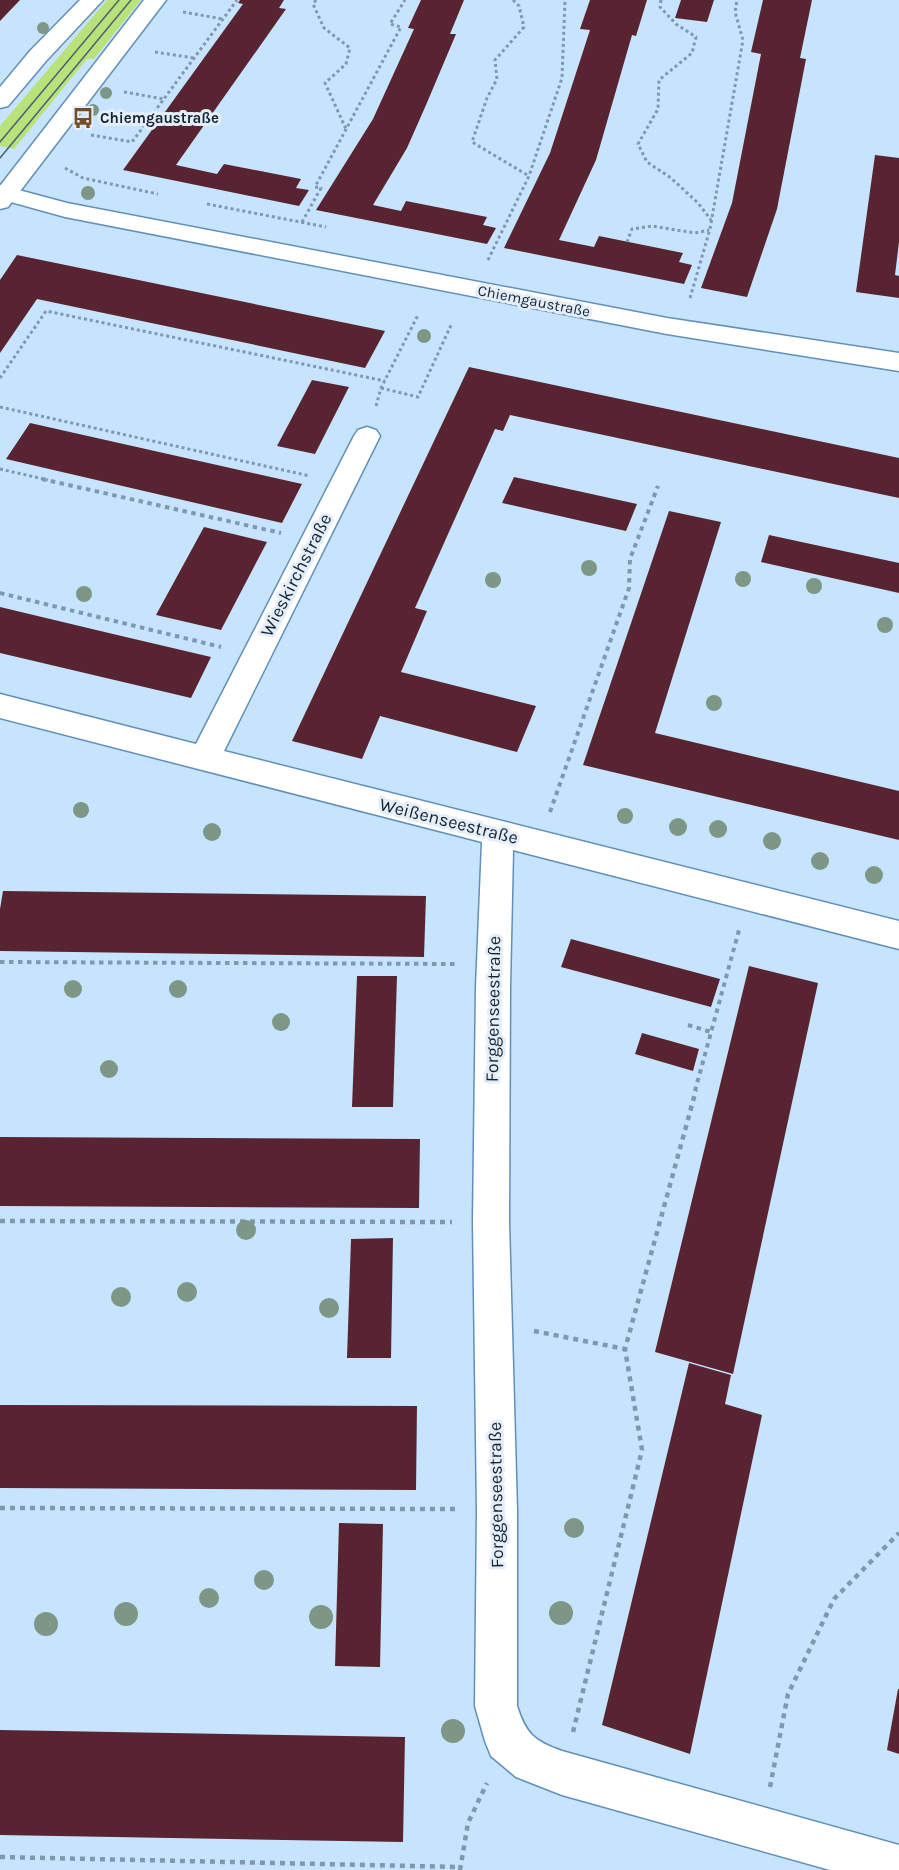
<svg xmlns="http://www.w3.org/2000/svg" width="899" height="1870" viewBox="0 0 899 1870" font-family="Karla,sans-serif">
	<rect width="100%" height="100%" fill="#c7e4ff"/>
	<path fill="#b9e27a" d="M107,0H141L94,59H87L14,149L0,146V126Z"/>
	<path fill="#592431" d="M0,0H20L0,21Z
		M240,0H284L279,8L286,9L176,165L217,174L224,164L301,179L296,188L309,190L299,206L123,170L243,4L238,3Z
		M421,0H464L450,34H456L426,105L407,148L373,205L401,211L406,201L487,217L483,225L496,228L487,244L316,210L373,119L414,29L408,28Z
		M590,0H647L636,36L632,35L596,160L559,240L594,247L599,236L683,253L679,262L692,265L684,284L504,248L550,153L590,30L580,29Z
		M681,0H714L707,22L675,18Z
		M763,0H812L800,58L806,59L777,209L747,297L701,288L732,203L761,54L751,52Z
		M875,155L899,158V242L895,275L899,276V298L856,292Z
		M17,255L385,331L365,368L37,299L0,353V280Z
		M469,367L899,458V498L510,415L503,431L495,429L415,608L427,611L401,672L536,706L517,752L380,716L362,759L292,741Z
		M312,380L349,387L315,454L277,446Z
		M30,423L119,443L302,484L282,523L6,459Z
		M514,477L637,504L626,531L502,503Z
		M669,511L721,522L655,733L899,791V840L583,765Z
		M204,527L267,542L221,630L156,615Z
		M769,535L899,563V593L761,562Z
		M0,607L113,634L211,657L191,698L0,653Z
		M3,891L426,896L424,957L0,951V909Z
		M571,939L720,979L711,1007L561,967Z
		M749,966L818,983L733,1374L655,1352Z
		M357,976H397L393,1107H352Z
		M642,1033L699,1049L693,1071L635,1054Z
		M0,1137L420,1139L419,1208L0,1206Z
		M393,1238L391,1358H347L351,1239Z
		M689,1363L731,1375L725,1404L762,1415L690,1754L602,1725Z
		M0,1405L417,1406L416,1490L0,1488Z
		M339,1523L383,1524L380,1667L335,1666Z
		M898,1689H899V1754L887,1750Z
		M0,1730L405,1737L403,1842L0,1835Z"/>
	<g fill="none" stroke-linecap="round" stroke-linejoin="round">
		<defs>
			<path id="minor" d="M367,427L376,430L380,436L224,751L899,921V949L513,850L510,987L509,1222L517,1510V1706C526,1734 534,1741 562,1751L899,1845V1870H830L562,1795L516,1777L491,1756L485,1741L475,1706L477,1510L473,1222L476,987L482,842L0,718V694L196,744L354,436L358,430Z"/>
			<path id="secondary" d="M80,0H103L46,61L8,106L0,108V87L30,51Z
				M144,0H166L8,207L0,209V186Z"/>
			<path id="primary" d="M0,185L67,203L667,318L899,353V371L667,334L65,217L0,199Z"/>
		</defs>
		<use href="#minor" stroke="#628fb8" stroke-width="3"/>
		<use href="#secondary" stroke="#628fb8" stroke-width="3"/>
		<use href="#primary" stroke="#628fb8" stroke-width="3"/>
		<path stroke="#7f98ae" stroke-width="3" stroke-dasharray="3 3" stroke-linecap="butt" d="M316,0L313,4L324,28L350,48L346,64L325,83L346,129
			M513,0L519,6L524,27L495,60L497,79L487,98L472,142L529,176
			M661,0L660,7L676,24L696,37L692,53L659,80L658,109L638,144L647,162L671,178L698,203L711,220
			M183,12L223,19
			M155,52L194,58
			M124,92L164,99
			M91,135L132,142L237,0
			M65,168L83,178L158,194
			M207,204L326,227
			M302,222L321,188L315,187L401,27L390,24L405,0
			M627,242L632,229L652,226L695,233L709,230
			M488,260L529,176L562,78L565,0
			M690,298L710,229L743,40L735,12L737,0
			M0,378L46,311L385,381
			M381,388L418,397L452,323
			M376,406L381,388L418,315
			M0,407L310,476
			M0,469L48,480"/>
		<path stroke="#7f98ae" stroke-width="4" stroke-dasharray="4.5 4.5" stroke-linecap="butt" d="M42,479L281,533
			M0,593L221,647
			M550,812L629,588L630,559L658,486
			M0,962L455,964
			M688,1025L711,1032
			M695,1091L739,930"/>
		<path stroke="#7f98ae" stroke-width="4.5" stroke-dasharray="5 5" stroke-linecap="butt" d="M0,1221L452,1222
			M534,1331L625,1349
			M0,1508L455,1509
			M573,1732L642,1450L625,1349L696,1090
			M770,1787L788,1694L834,1599L899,1533
			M0,1857L460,1867
			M460,1870L468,1823L487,1783"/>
		<use href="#minor" fill="#fff" fill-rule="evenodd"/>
		<use href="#secondary" fill="#fff" fill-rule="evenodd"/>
		<use href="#primary" fill="#fff" fill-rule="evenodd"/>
		<path stroke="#4b6275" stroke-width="1.5" d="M0,142L119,0
			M0,158L131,0"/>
	</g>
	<g fill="#7e9686">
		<circle cx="43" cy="28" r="6"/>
		<circle cx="106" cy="93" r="6"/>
		<circle cx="93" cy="110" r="6"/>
		<circle cx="88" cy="193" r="7"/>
		<circle cx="424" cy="336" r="7"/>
		<circle cx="589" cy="568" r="8"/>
		<circle cx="743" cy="579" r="8"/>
		<circle cx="493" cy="580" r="8"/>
		<circle cx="814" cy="586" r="8"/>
		<circle cx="84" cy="594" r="8"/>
		<circle cx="885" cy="625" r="8"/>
		<circle cx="714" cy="703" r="8"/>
		<circle cx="81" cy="810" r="8"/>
		<circle cx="625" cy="816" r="8"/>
		<circle cx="678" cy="827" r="9"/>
		<circle cx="718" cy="829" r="9"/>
		<circle cx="212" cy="832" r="9"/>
		<circle cx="772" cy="841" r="9"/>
		<circle cx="820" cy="861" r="9"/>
		<circle cx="874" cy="875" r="9"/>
		<circle cx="73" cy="989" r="9"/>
		<circle cx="178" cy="989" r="9"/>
		<circle cx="281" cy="1022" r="9"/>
		<circle cx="109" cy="1069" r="9"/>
		<circle cx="246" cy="1230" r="10"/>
		<circle cx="187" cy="1292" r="10"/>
		<circle cx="121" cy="1297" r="10"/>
		<circle cx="329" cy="1308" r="10"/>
		<circle cx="574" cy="1528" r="10"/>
		<circle cx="264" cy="1580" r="10"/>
		<circle cx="209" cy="1598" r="10"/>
		<circle cx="561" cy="1613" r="12"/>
		<circle cx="126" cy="1614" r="12"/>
		<circle cx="321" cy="1617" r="12"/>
		<circle cx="46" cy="1624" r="12"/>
		<circle cx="453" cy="1731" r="12"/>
	</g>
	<defs>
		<symbol id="bus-bare" viewBox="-9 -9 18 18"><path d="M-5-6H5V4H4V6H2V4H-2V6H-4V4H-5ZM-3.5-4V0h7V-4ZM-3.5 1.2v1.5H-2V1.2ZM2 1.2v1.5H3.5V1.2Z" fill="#714e27" stroke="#e5eef8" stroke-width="2.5" paint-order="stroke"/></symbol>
	</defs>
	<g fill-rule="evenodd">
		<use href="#bus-bare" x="68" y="103" width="30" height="30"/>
	</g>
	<g text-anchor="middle" stroke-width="6" stroke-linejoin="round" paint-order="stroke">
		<g font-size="15" font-weight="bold" fill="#112434" stroke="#e5eef8" text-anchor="start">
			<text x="100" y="123">Chiemgaustraße</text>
		</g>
		<g font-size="15" fill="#112434" stroke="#e5eef8">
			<text transform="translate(534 301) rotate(11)" y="5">Chiemgaustraße</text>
		</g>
		<g font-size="18" fill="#112434" stroke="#e5eef8">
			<text transform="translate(296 575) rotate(-63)" y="6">Wieskirchstraße</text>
			<text transform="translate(449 821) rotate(14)" y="6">Weißenseestraße</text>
			<text transform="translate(493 1009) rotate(-89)" y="6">Forggenseestraße</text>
			<text transform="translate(496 1495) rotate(-91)" y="6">Forggenseestraße</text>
		</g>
	</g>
</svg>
